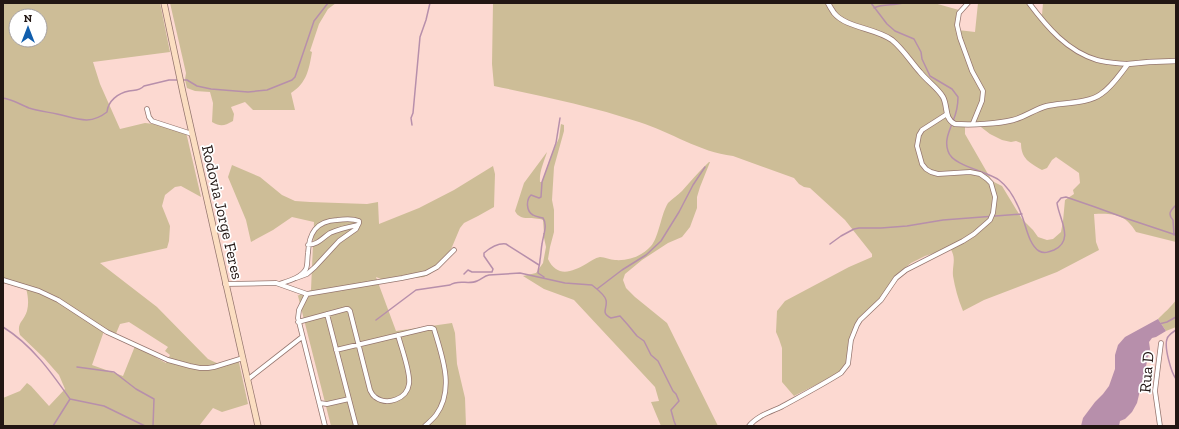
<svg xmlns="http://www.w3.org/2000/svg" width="1179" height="429" viewBox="0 0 1179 429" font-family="'Zilla Slab',serif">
	<rect width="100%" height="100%" fill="#fcd9d1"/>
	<path fill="#cdbd97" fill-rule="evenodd" d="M3,3H160L170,52L93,62L100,84L120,129L145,123L154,124L167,128L186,132L201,197L181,186L175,187L165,195L162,206L170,226L169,241L167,248L100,263L157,307L208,359L221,365L238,358L248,404L222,412L213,408L199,426H3V398L20,391L27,383L31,386L49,406L65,389L59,375L44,358L20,335C16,323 24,321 27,311C29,303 28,296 26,288L3,283ZM16,16H40V40H16ZM129,322L168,347L165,351L170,355L166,363L135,346L123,376L92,365L104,331L115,336L120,324Z
		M170,3H336L328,9L319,24L310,51L312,52C309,69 307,83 291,93L295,110H253L245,102L231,107L234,114L233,121C224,126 221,127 212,122L213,103L210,92L195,91L187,88L185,80L186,73Z
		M493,3H934L959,10L958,30L975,32L978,3H1031L1042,15L1043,3H1176V242L1136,232C1125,214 1114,213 1094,214L1096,242L1099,250L1057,272L984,300L963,311C958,299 955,288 953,276C952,264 957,259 950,248L925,256L911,263L894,277L885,296L868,309L855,325L845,370L794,396L782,382V348L779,339L776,332L777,311L785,301L849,267L872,257V254L845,220L810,188L804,187L799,184L794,178L733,156C699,152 671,132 639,122C591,106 542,96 494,86L492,64ZM965,124H977L990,134L1002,140L1011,142L1016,141L1021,143C1021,159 1030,163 1042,170L1047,168L1052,160L1056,157L1079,173L1080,183L1073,190L1074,194L1065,200L1063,221L1061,232L1053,239L1047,240L1038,237L1033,230L1022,219L1002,186L992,181L965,134Z
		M561,124L564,125V131L554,167L552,200L554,210V232L550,247L548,259C557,278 572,272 586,264C591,261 595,258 600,257C605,257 610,260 615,260C629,261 642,256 651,246C659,237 661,214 668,203C672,199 678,195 682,191C691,181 699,171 709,162H710L700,187L697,197V208L690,227L682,237L668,243L642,260L625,274L623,280L626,288L635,297L667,323L718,426H661L651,402L659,401L655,387L574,300L544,289L523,276L536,273L543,263L546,247L543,233H544L543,220C534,216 520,222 515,211L524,183L547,152C544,162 539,172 540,182H542L551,156L559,138Z
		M232,165L260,177L282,195L295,201L310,202L367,204L378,202L379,224L419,208L454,190L493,166L495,174L494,207L478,216L464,223L460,228L452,247L448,254L430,274L424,277L395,280L386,281L376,277L396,331L452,323L455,333L457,364L465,398L466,426H331L298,296H297L311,290L314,222L292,217L273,230L251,242L246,220L228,177Z
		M1176,300V327L1166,331L1158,319C1163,314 1172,306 1176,300Z"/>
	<path fill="#b78fab" d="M1158,319L1166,331L1156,337L1152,338L1149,342L1150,349L1146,366L1137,403L1132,412L1125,419L1120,421L1119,426H1081L1083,418L1095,402L1103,394L1109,386L1115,369V355L1118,345L1125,337Z"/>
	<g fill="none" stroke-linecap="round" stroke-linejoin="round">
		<path stroke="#b78fab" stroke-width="1.5" d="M871,3L887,24L895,31L914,39L921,52L922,59L930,76L952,89L958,97C958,105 956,114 953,121C950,130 944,140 948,151C952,166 987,171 999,180C1011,189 1017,202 1022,216C1026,226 1029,245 1039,251C1044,254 1049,252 1054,250C1075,240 1059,219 1057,203L1061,198L1066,197L1095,207L1128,219L1176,235
			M874,8C883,3 893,6 903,3
			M182,80H187L197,86L211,89L248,92L267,90L292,80L295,77L314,21L328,3
			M3,98C12,99 21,105 29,108C38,111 48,112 57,114C76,118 89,126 107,112C108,101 118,93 129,91C135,90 139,91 144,86L169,80H178
			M412,125L411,118L413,113L420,37L426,20L430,3
			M1174,235L1173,220C1167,214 1171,210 1176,205
			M830,244L841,236L854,229L859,228H881L907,226L943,220L1022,214
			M464,274L468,270L472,272H492L493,269L484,256V253C490,248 498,243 506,244L539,265
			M544,277L538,273C538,268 540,265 540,260C541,255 541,249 542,244C543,236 548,225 543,218C540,217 536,217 533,215C526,211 526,200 531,195L539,198L541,197L542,182L556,143L560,118
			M597,289L622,270L646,255L661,241L679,212L693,185L705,167
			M376,320L416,290L450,285C458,279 469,285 477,281C482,279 484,276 489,275L520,273L565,283L592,285C597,289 605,295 606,300C608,308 600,313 611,318L620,316L628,325L637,336L644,341L651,355L658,361L673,391L676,394L679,401L671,410L674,421L676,426
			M1159,324L1167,322L1176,317
			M3,327C32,345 51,372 70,399L104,406L145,426
			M1176,330C1173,332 1168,335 1167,339C1164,347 1171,372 1176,379
			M77,367L114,372L136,389L154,399L153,426
			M53,426L70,399"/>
		<defs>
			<path id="minor" d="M968,3L959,13L957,25L960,38L972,71L983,91L982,101L973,123
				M1029,3C1047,27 1067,51 1097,60C1107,63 1117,63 1128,64
				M147,109L149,117L152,121L192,134
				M308,245C319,244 321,239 330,233C339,229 348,227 358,225
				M3,280L39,291L58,300L107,332L168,360L190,366L200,368H208L214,367L243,358
				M225,284L276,283L307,294L402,278L426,273L437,267L454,250
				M279,284C288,281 301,278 306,269C308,264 307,258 308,253C309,233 316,221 337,220C344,219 352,218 359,221V223L356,229L339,241L315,267L307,274L296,278
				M307,294L299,310L298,318L325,426
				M327,314L356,426
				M298,322L346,309H348L350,311L370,390C371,392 372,395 375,397C387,406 407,399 409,384C411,373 401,347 398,335
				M336,350L428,328H432L434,329C442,356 455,389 436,415C433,419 429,422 425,426
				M247,380L302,337
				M320,403L327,404L349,399
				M749,426C757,416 770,412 781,407C801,396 822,385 841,373L848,364L851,340L857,325L860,320L881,300L896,278L906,270L963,241L974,234L990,220L993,213L995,197L991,183L987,179L980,174L970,172L938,174L931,172L926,169L922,164L917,146L919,135L922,130L947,114
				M1160,426L1155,391L1161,343"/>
			<path id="tertiary" d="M828,3C830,7 832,10 834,13C846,28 876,28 892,40C903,49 911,62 920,72C927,81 938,88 943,97C948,106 944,119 955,124C971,125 998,124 1013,120C1025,117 1035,109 1047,106C1062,103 1090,103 1101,94C1112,87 1120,74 1128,64L1149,62L1176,61"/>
			<path id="secondary" d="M164,3L183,93L258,426"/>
		</defs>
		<use href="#minor" stroke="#95766f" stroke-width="5.5"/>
		<use href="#tertiary" stroke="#95766f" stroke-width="6"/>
		<use href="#secondary" stroke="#95766f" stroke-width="7"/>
		<use href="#minor" stroke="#fff" stroke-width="4"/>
		<use href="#tertiary" stroke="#fff" stroke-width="4.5"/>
		<use href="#secondary" stroke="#fbdec1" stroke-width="5.5"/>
	</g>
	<g text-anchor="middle" stroke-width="3.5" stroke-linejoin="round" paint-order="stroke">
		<g font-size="16" fill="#221613" stroke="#fff">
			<text transform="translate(223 212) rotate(77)" y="6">Rodovia Jorge Feres</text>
			<text transform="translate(1146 372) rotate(-85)" y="6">Rua D</text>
		</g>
	</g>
	<rect width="1179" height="429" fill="none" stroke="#221613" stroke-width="8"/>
	<g transform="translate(28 28)"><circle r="19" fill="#ffffff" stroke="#a7a2a1"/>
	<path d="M0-3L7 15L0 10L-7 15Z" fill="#105ead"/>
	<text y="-6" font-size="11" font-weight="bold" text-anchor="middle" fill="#221613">N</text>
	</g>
</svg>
